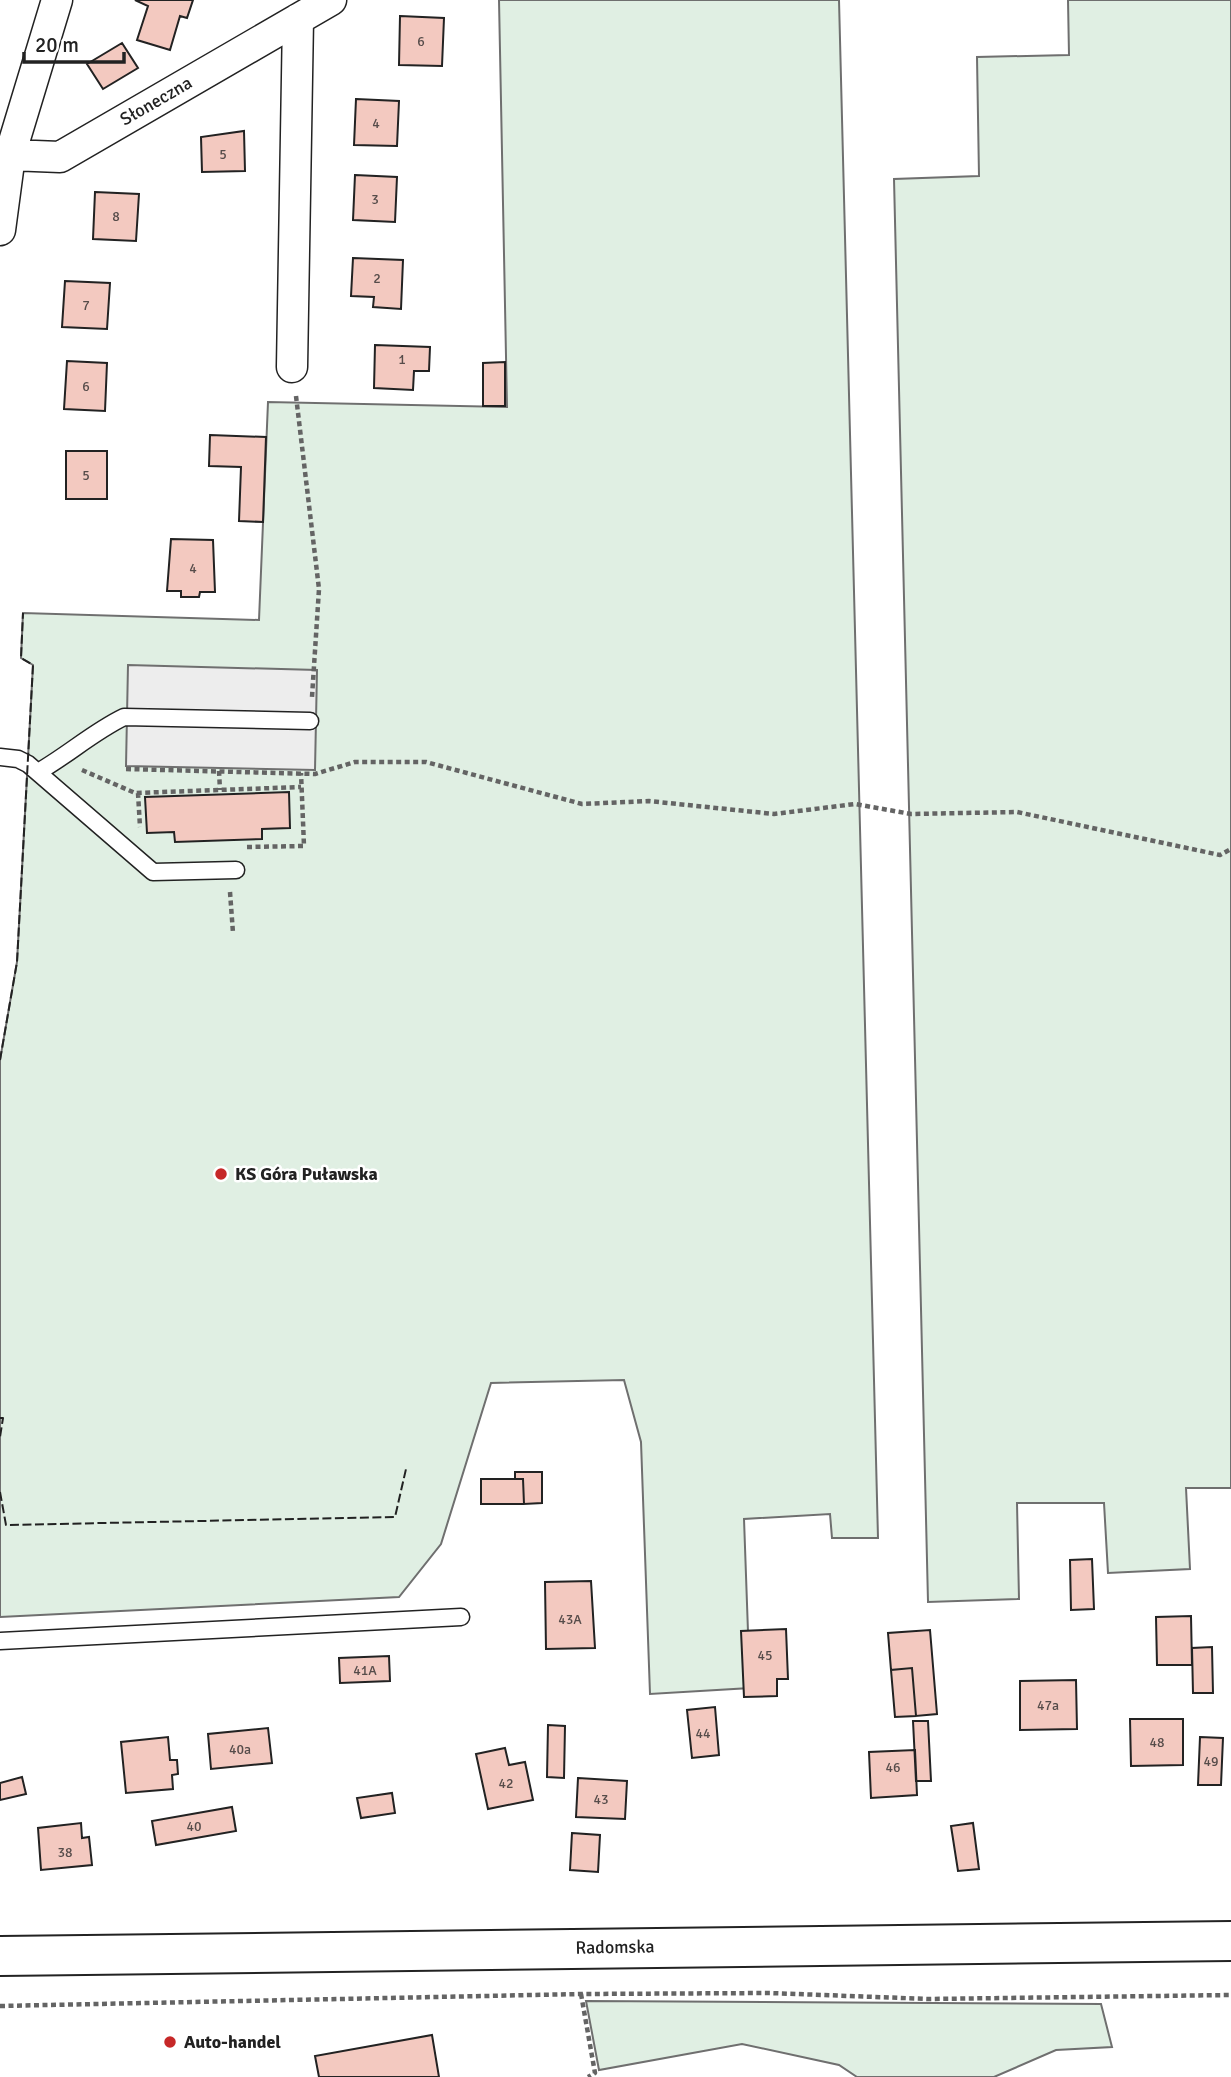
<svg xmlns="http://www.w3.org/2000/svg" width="1231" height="2077" viewBox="0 0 1231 2077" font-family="Signika,sans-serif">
	<rect width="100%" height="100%" fill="#fff"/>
	<path fill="#e0efe3" stroke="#6f6f6f" stroke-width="2" d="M499,0H839L878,1538H832L830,1514L744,1519L750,1688L650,1694L641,1442L624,1380L491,1383L441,1544L399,1597L0,1617V1060L17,962L33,665L21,658L23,613L259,620L268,402L507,407Z
		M1068,0H1231V1488H1186L1190,1569L1108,1573L1104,1503H1017L1019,1599L928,1602L894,179L979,176L977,57L1069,55Z
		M586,2001L1101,2004L1112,2047L1056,2050L994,2077H857L839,2065L742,2044L599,2070Z"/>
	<path fill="#ededed" stroke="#6f6f6f" stroke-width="2" d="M128,665L317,670L315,770L126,766Z"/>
	<path fill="#f3c9c0" stroke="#222" stroke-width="2" d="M135,0H193L187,18L180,16L170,50L137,40L148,6Z
		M400,16L444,18L442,66L399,65Z
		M122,43L138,68L103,89L87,64Z
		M356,99L399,101L397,146L354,145Z
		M244,131L245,171L202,172L201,137Z
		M355,175L397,177L395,222L353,220Z
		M95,192L139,194L136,241L93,239Z
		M353,258L403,260L401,309L373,307L374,297L351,296Z
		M65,281L110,283L107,329L62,327Z
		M375,345L430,347L429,371H414L413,390L374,388Z
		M67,361L107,363L105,411L64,409Z
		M505,362V406H483V363Z
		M210,435L266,437L263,522L239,521L241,467L209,466Z
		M66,451H107V499H66Z
		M171,539L213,540L215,592H200L199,597H181V591H167Z
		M289,792L290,828L262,829V839L175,842L174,832L147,833L145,797Z
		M515,1472H542V1503L524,1504L523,1479H515Z
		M481,1479H523L524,1504H481Z
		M1092,1559L1094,1609L1071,1610L1070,1560Z
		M591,1581L595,1648L546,1649L545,1582Z
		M1191,1616L1192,1665H1157L1156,1617Z
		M786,1629L788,1679H777V1696L744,1697L741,1631Z
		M930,1630L937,1714L916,1716L912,1668L891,1670L888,1633Z
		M1212,1647L1213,1693H1193L1192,1648Z
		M389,1656L390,1681L340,1683L339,1658Z
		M912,1668L916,1716L895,1717L891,1670Z
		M1076,1680L1077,1729L1020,1730V1681Z
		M715,1707L719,1755L692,1758L687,1710Z
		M1130,1719H1183V1765L1131,1766Z
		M913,1721H928L931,1781H916Z
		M548,1725L565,1726L564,1778L547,1777Z
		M268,1728L272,1763L211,1769L208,1734Z
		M168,1737L170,1760H177L178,1774L172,1775L173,1789L126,1793L121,1742Z
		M1200,1737L1223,1738L1221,1785H1198Z
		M505,1748L509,1765L525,1762L533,1800L488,1809L476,1754Z
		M915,1750L917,1795L871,1798L869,1752Z
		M22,1777L26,1794L0,1800V1783Z
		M578,1778L627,1781L625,1819L576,1817Z
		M392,1793L395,1813L361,1818L357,1798Z
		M232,1807L236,1831L156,1845L152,1821Z
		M81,1823L82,1838L89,1837L92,1865L41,1870L38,1828Z
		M973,1823L979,1869L958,1871L951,1826Z
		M572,1833L600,1835L598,1872L570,1870Z
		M432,2035L439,2077H319L315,2056Z"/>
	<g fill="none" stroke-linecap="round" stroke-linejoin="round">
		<defs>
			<path id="service" d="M0,757L18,759L28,764L153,872L236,870
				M38,772C68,755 93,732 124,717L310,721
				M0,1641L461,1617"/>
			<path id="minor" d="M10,155L60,157L331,0
				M0,230L10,155L57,0
				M292,367L298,19"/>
			<path id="secondary" d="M0,1956L1231,1941"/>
		</defs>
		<use href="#service" stroke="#222" stroke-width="19"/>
		<use href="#minor" stroke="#222" stroke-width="33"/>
		<use href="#secondary" stroke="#222" stroke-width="42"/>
		<path stroke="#646464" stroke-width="4.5" stroke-dasharray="5 3.5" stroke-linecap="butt" d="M296,396L319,589L312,697
			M126,769L315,774L355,762H426L582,804L649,801L774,814L855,804L911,814L1017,812L1220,855L1231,849
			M82,770L135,793L301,787
			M219,771L220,790
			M138,793L140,827
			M247,847L304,846L301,773
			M230,892L233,933
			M581,1994L595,2073L588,2077
			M0,2006L581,1994L770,1993L929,1999L1231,1995"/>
		<use href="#service" stroke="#fff" stroke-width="16"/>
		<use href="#minor" stroke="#fff" stroke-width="30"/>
		<use href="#secondary" stroke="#fff" stroke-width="38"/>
		<path stroke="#222" stroke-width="2" stroke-dasharray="9 3.5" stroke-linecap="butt" d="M0,1060L17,962L33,665L21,658L23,613
			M0,1418H3L0,1437
			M0,1492L6,1525L395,1517L406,1469"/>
	</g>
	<g fill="#c62828" stroke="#fff" stroke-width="2.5">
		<circle cx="221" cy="1174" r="7"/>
		<circle cx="170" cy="2042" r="7"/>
	</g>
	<g text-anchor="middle" stroke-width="5" stroke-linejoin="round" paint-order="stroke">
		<g font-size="14" fill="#564c4a">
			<text x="421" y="46">6</text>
			<text x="376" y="128">4</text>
			<text x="223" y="159">5</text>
			<text x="375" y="204">3</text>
			<text x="116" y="221">8</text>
			<text x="377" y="283">2</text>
			<text x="86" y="310">7</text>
			<text x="402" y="364">1</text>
			<text x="86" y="391">6</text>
			<text x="86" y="480">5</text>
			<text x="193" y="573">4</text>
			<text x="570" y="1624">43A</text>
			<text x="765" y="1660">45</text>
			<text x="365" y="1675">41A</text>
			<text x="1048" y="1710">47a</text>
			<text x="703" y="1738">44</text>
			<text x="1157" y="1747">48</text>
			<text x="240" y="1754">40a</text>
			<text x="1211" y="1766">49</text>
			<text x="893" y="1772">46</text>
			<text x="506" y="1788">42</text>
			<text x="601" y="1804">43</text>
			<text x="194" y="1831">40</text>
			<text x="65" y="1857">38</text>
		</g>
		<g font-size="18" fill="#222" stroke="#fff">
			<text transform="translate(156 101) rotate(-30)" y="6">Słoneczna</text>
			<text transform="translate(615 1947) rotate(-1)" y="6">Radomska</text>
		</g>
		<g font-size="18" font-weight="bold" fill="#222" stroke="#fff" text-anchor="start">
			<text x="235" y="1180">KS Góra Puławska</text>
			<text x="184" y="2048">Auto-handel</text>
		</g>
	</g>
	<path d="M24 52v10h100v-10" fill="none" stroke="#222222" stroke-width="3.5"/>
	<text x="35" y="52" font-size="21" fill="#222222" stroke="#ffffff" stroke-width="5" paint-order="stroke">20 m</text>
</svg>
